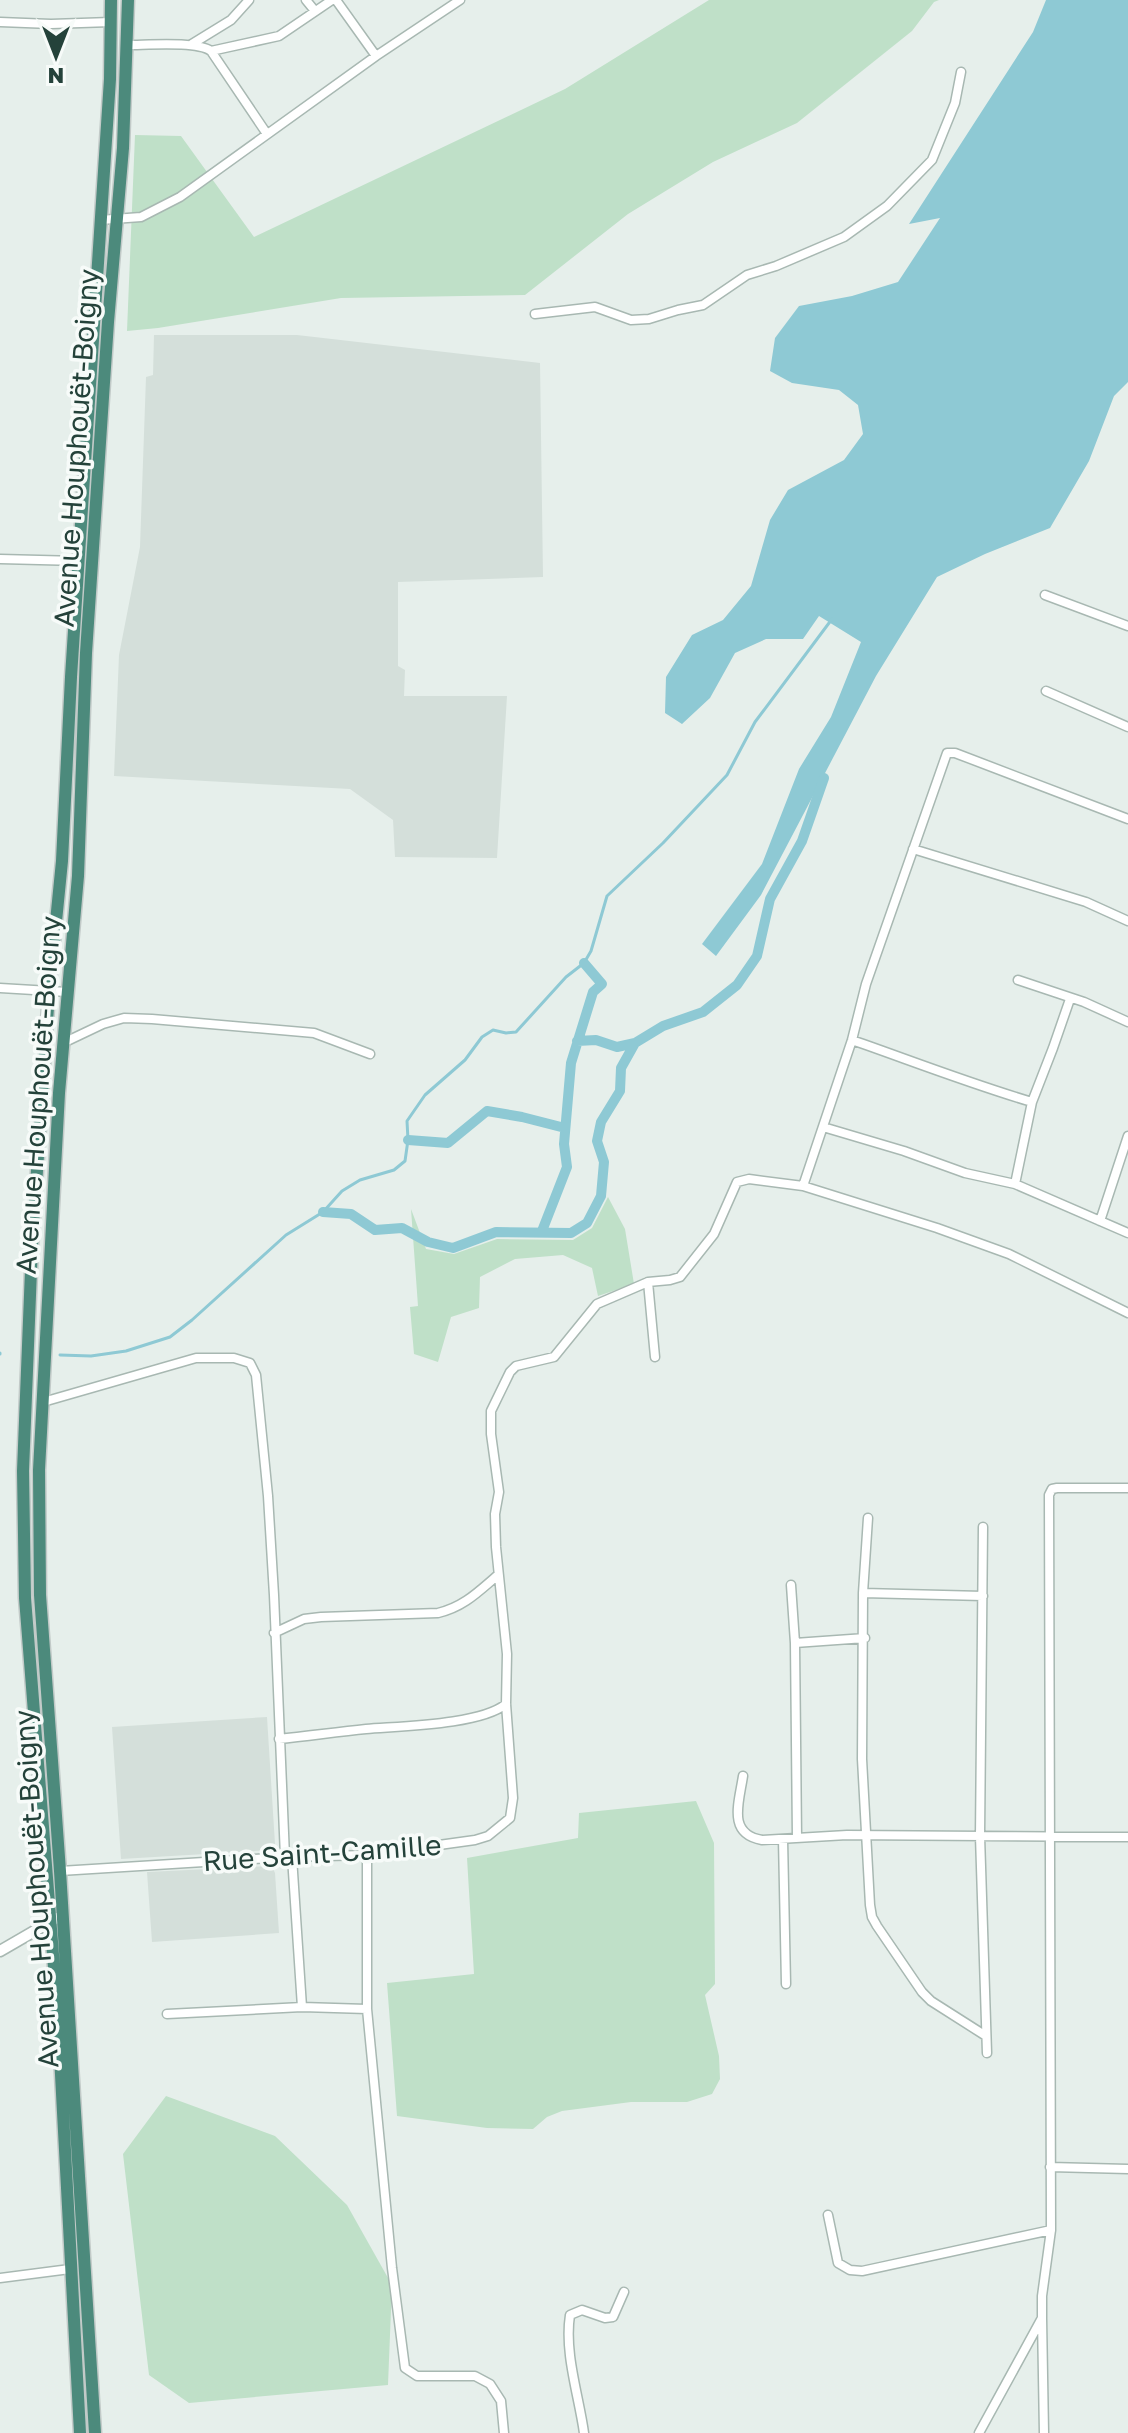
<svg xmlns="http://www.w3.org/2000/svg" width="1128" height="2433" viewBox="0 0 1128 2433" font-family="'Golos Text',sans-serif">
	<rect width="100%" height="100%" fill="#e6efeb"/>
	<path fill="#d4dfda" d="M154,335H297L540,363L543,577L398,582V666L405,670L404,696H507L497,858L395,857L393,820L350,789L114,776L119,655L140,547L146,377L153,375Z
		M267,1717L275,1844L271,1850L121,1859L112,1727Z
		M272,1866L275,1873L279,1933L152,1942L147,1872Z"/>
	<path fill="#bfe0c8" d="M709,0H939L934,2L912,31L797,123L713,162L628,214L525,295L341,298L158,328L127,331L135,135L181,136L254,237L565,89Z
		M608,1197L625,1229L634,1284L598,1296L592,1268L563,1255L515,1259L480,1277L479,1308L451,1317L438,1362L414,1354L410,1307L418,1306L411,1209L426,1249L454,1254L497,1239L573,1240L592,1228Z
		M696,1801L714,1843L715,1984L705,1995L719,2056L720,2079L712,2094L687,2102H631L562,2111L547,2117L533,2129L487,2128L397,2116L387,1983L474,1974L467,1858L578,1838L579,1813Z
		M166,2096L275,2136L347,2205L392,2285L388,2385L189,2403L149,2375L123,2154Z"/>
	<path fill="#8ec9d4" d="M1046,0H1128V382L1114,396L1089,461L1050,528L985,554L937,577L876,676L761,895L716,956L702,944L762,864L799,769L831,717L861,642L819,616L803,639H766L735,653L710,698L682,724L665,713L666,677L692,635L723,620L751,586L770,520L788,490L844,460L863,434L858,405L839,390L792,383L770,371L775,338L799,306L852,296L898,282L940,218L909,224L1033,32Z"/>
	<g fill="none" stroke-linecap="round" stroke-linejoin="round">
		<path stroke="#8ec9d4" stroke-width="3" d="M0,1354V1353
			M60,1355L91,1356L126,1351L170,1337L192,1320L286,1235L323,1212L342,1191L360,1180L394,1170L405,1161L408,1140L407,1121L425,1095L465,1060L482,1037L493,1030L506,1033L516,1032L566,977L584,963L591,951L607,896L663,843L727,775L755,722L832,619"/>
		<path stroke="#8ec9d4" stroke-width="10" d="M577,1041L596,1040L617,1047L635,1043L663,1026L703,1012L737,985L757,956L770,899L802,841L824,778
			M408,1140L448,1143L487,1111L522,1117L565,1128
			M323,1212L351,1214L375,1230L402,1228L428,1242L453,1248L496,1232L571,1233L587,1223L601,1196L604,1162L597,1141L601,1122L620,1091L621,1068L635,1043
			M542,1231L567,1167L564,1144L571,1063L593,992L602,984L584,963"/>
		<defs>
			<path id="minor" d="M306,0L315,11
				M336,0L376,56
				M0,22L51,24L111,22
				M192,44L231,20L249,0
				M127,45C148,45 197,41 211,51L267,134
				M211,51L279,36L332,0
				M100,220L141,217L180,197L376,56L460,0
				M535,314L595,307L631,320L649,319L678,310L703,305L747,275L776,266L844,237L887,206L932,160L955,103L961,72
				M0,559L79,561
				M1045,595L1128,626
				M1046,691L1128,727
				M913,849L1086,902L1128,921
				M1018,980L1084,1002L1128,1022
				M0,988L67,992
				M852,1040C912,1061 971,1084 1032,1102
				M63,1043L103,1024L124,1018L152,1019L314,1033L370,1054
				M823,1127L904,1151L965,1173L1015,1184L1128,1233
				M1015,1184L1032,1102L1053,1048L1070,999
				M803,1186L852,1040L866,984L947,753H955L1128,819
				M1100,1221L1128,1136
				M648,1282L655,1357
				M43,1402L196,1358H234L250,1363L256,1375L268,1496L274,1595L285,1857
				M868,1518L863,1593L862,1759L870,1905L872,1917L877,1926L922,1992L931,2001L986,2036
				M983,1527L980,1836L987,2053
				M791,1585L795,1643L797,1838
				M863,1593L983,1596
				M274,1633L304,1619L321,1617L438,1613C464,1607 479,1591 498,1575
				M795,1643L865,1638
				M279,1739C308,1736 337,1732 366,1729C401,1726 480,1725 506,1704
				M743,1776C739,1803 727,1834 762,1840L847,1835L1128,1837
				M783,1839L786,1984
				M367,1855V2009L392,2268L405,2368L417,2376H475L490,2384L501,2401L504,2433
				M292,1857L302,2007
				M60,1871L285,1857L367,1855L475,1840L488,1836L510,1818L513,1798L506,1704L507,1654L496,1547L495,1514L499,1492L491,1434V1411L510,1372L516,1366L554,1357L597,1304L648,1282L670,1280L680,1277L714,1234L737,1182L749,1179L803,1186L937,1228L1009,1254L1128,1313
				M167,2014L302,2007L367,2009
				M1050,2167L1128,2169
				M828,2215L838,2263L850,2270L862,2271L1051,2230
				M0,2278L70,2269
				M1042,2318L1044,2433
				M584,2433C579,2396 564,2353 570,2315L582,2310L605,2318L613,2317L624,2292
				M979,2433L1042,2318V2296L1051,2230L1049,1495L1052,1489L1057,1488H1128"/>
			<path id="tertiary" d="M0,1951L57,1918"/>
			<path id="trunk" d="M80,2433L58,2018L25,1598L23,1471L32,1245L49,992L62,861L71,677L110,79L111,0
				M95,2433L60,1871L40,1595L39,1470L59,1093L78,876L86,653L108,322L123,148L128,0"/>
		</defs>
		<use href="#minor" stroke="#a8b8b2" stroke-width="11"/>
		<use href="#tertiary" stroke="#a8b8b2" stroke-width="13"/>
		<use href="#trunk" stroke="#c2cac8" stroke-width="15"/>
		<use href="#minor" stroke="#fff" stroke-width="8"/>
		<use href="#tertiary" stroke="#fff" stroke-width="10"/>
		<use href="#trunk" stroke="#4c8a7c" stroke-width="12"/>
	</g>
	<g text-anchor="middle" stroke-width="7" stroke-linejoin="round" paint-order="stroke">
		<g font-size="28" fill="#24423a" stroke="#f7fbf9">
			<text transform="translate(76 448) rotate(-86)" y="10">Avenue Houphouët-Boigny</text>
			<text transform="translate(38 1095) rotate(-86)" y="10">Avenue Houphouët-Boigny</text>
			<text transform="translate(322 1853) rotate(-4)" y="10">Rue Saint-Camille</text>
			<text transform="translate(36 1889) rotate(-94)" y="10">Avenue Houphouët-Boigny</text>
		</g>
	</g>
	<g transform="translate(56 56) rotate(180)" stroke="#f7fbf9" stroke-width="6" paint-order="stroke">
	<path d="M0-6L14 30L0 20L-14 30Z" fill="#24423a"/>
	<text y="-12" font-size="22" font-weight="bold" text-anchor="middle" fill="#24423a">N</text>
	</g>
</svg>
